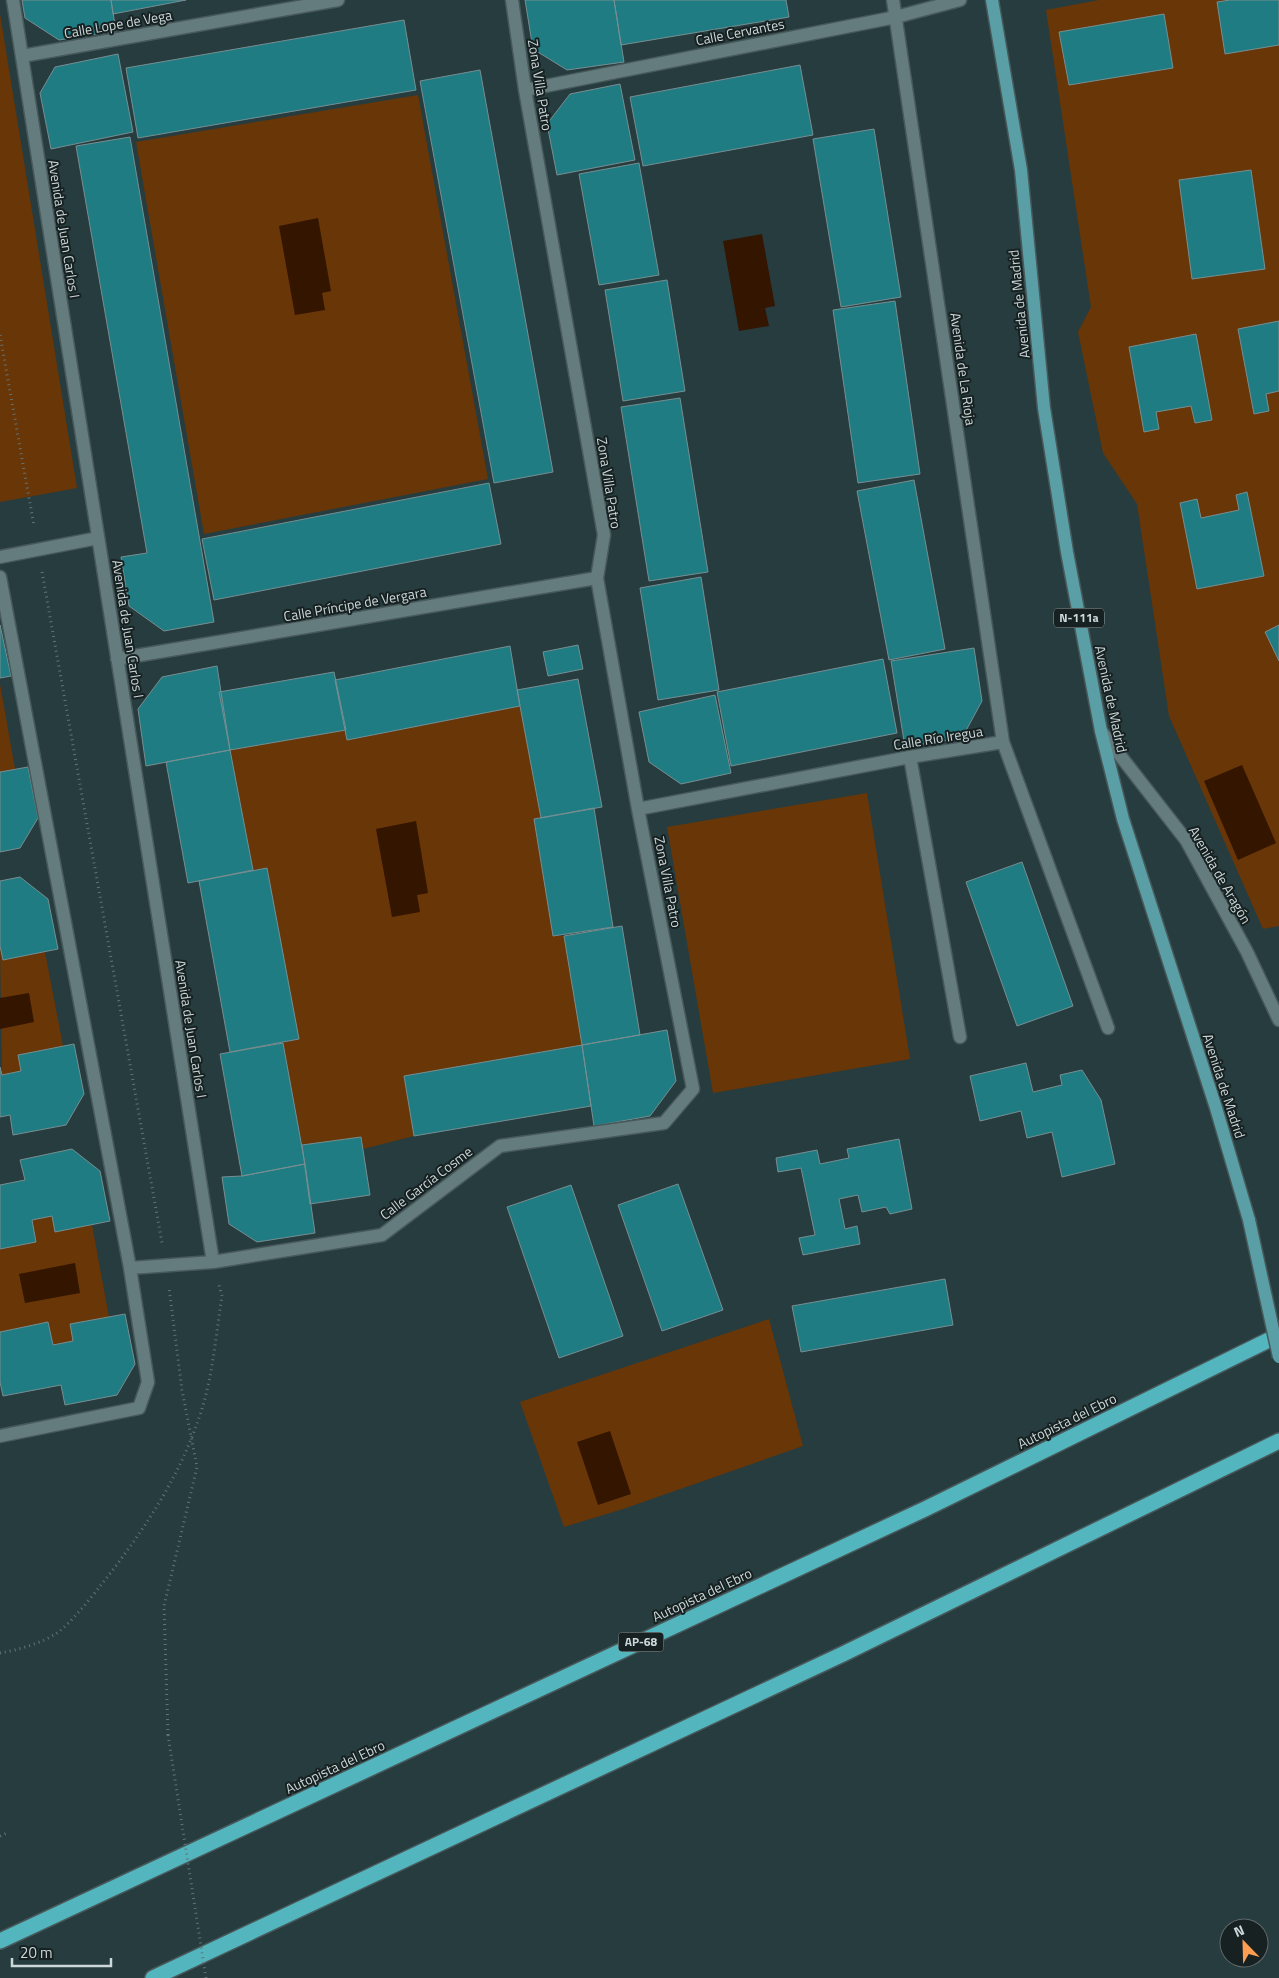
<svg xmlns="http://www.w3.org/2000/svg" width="1279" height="1978" viewBox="0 0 1279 1978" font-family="'Titillium Web',sans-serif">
	<rect width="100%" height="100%" fill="#273c3e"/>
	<path fill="#693607" d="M1099,0H1279V926L1263,929L1169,716L1137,504L1103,453L1078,332L1091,307L1046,10Z
		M0,14L77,488L0,502Z
		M418,95L488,479L204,534L136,142Z
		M0,684L15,769L0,772Z
		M520,706L541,818L534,819L553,936H564L582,1045L404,1076L414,1136L363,1149L361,1137L302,1145L283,1043L298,1039L267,868L253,870L230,750L346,730L348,740Z
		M867,793L910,1059L713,1093L667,827Z
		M0,946L3,960L45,952L63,1046L18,1055L21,1071L2,1075Z
		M52,1216L55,1232L92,1225L109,1317L70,1324L73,1341L53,1345L48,1322L0,1332V1249L36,1242L32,1220Z
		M769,1319L803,1446L623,1509L564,1527L520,1402Z"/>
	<path fill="#341500" d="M318,218L331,291L322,293L325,310L295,315L279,226Z
		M762,234L775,306L765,308L769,326L739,331L723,241Z
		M1242,765L1276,843L1238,860L1204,781Z
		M416,821L428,893L417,895L420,912L392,917L376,829Z
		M29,993L34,1022L0,1029V998Z
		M75,1263L80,1293L25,1303L19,1274Z
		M610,1431L631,1494L598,1505L577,1442Z"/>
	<path fill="#207c83" stroke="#778e91" d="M22,0H111L116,31L59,40L25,18Z
		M111,0H186L113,14Z
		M525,0H614L624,62L567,70L533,49Z
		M614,0H786L789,17L621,45Z
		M1230,0H1279V45L1225,54L1217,2Z
		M1164,14L1173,68L1069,85L1059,32Z
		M404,20L416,90L138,138L126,68Z
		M118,54L133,132L51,149L40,93L55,67Z
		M800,65L813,135L643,166L630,97Z
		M480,70L553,472L494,483L420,81Z
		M620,84L635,160L557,175L547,124L570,94Z
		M874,129L901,297L841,307L813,139Z
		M130,137L214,622L164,631L129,606L121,557L147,553L76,146Z
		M639,163L659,275L599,285L579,174Z
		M1251,170L1265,269L1192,279L1179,180Z
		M667,280L685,391L623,401L605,290Z
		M895,301L920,474L858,483L833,310Z
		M1279,321V391L1266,394L1269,411L1254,414L1238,329Z
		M1196,334L1212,420L1195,423L1191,406L1156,412L1159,429L1144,432L1129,347Z
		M680,398L708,572L649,581L621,407Z
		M914,480L945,649L889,660L857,491Z
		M489,483L501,544L214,600L202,539Z
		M1247,492L1264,576L1197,589L1180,503L1197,499L1201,518L1239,510L1236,495Z
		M701,577L719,690L658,700L640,588Z
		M0,625L11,676L0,678Z
		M1279,625V661L1265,632Z
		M578,645L583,669L548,676L543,652Z
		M510,646L520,706L347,740L335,680Z
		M974,648L982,701L962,738L905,747L891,661Z
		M883,659L897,733L731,766L717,692Z
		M217,666L230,750L146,766L138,709L162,677Z
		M334,672L346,730L230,750L219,692Z
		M578,679L602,807L541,818L517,690Z
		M715,695L731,773L681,784L649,762L639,712Z
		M230,750L253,870L188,883L166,762Z
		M28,767L38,818L20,848L0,852V772Z
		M594,808L613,927L553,936L534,819Z
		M1022,862L1073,1006L1017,1026L966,882Z
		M267,868L299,1039L230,1052L199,881Z
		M20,877L48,899L58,949L3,960L0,946V881Z
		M622,926L640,1035L582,1045L564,936Z
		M667,1030L676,1081L650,1116L594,1126L582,1045Z
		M283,1043L305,1164L242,1176L220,1054Z
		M74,1044L84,1094L66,1125L13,1135L10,1115L0,1117V1067L2,1075L21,1071L18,1055Z
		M582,1045L591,1106L414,1136L404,1076Z
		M1026,1063L1033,1092L1062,1085L1060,1075L1082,1070L1101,1100L1115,1164L1062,1177L1052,1132L1027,1138L1021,1111L980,1121L970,1076Z
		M361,1137L370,1195L310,1204L302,1145Z
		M899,1139L912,1209L890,1214L886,1207L862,1212L858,1195L839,1199L845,1229L857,1226L860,1244L803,1255L799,1238L815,1235L801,1168L778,1172L776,1158L817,1150L820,1164L849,1158L847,1149Z
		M72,1149L100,1171L110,1221L55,1232L52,1216L32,1220L36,1242L0,1249V1185L25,1180L20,1160Z
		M305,1164L315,1233L257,1242L229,1224L222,1177L242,1176Z
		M678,1184L723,1310L662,1331L618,1205Z
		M571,1185L623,1336L559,1358L507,1207Z
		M945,1279L953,1325L801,1352L792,1306Z
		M125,1314L135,1364L117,1395L65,1405L61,1385L3,1396L0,1382V1332L48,1322L53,1345L73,1341L70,1324Z"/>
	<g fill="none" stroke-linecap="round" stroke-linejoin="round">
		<defs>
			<path id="minor" d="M13,0L213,1262
				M893,0L1003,742L1108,1028
				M22,56L338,0
				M525,90L896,17L960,0
				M0,557L98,538
				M0,577L130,1268L148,1382L139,1408L0,1436
				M117,659L597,578
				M1101,731L1186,840L1247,952L1279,1020
				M910,757L960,1037
				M638,809L910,757L1003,742
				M130,1268L213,1262L382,1235L500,1146L664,1123L693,1089L638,809L597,578L604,535L525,90L512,0"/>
			<path id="major" d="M992,0L1021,170L1044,408L1067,552L1101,731L1123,819L1216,1108L1249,1220"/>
			<path id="highway" d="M0,1941L925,1509L1279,1335
				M153,1978L843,1654L1279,1441"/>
		</defs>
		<use href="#minor" stroke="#47595b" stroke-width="15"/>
		<use href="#major" stroke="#47595b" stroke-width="15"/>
		<use href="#highway" stroke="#47595b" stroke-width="18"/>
		<path stroke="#627476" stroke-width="3" stroke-dasharray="1 4" stroke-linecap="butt" d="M0,335L34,526
			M42,572L162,1243
			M0,1653C18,1650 42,1643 57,1633C72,1622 89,1600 101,1585C143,1532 180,1477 201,1412C213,1375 216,1334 222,1296L219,1285
			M168,1735L164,1606L197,1467L182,1390L169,1288
			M0,1836L7,1833"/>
		<use href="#minor" stroke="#657c7e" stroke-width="12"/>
		<use href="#major" stroke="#5a9fa5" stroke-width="12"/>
		<use href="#highway" stroke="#53b6bf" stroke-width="15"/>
		<defs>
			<path id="major-bridge" d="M1249,1220L1279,1357"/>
		</defs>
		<use href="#major-bridge" stroke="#47595b" stroke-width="15" stroke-linecap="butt"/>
		<path stroke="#627476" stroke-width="3" stroke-dasharray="1 4" stroke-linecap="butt" d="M168,1735L206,1978"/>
		<use href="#major-bridge" stroke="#5a9fa5" stroke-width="12"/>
	</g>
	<g text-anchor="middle" stroke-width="4" stroke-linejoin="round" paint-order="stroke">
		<g fill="#172122" stroke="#95a0a1" stroke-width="1">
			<rect x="1054" y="608.5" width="50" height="19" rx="4"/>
			<rect x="618.5" y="1632.5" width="45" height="19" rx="4"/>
		</g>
		<g font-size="12" font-weight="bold" fill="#cbd7d8">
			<text x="1079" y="622">N-111a</text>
			<text x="641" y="1646">AP-68</text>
		</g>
		<g font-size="14" fill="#cbd7d8" stroke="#172122">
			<text transform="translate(118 24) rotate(-10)" y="5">Calle Lope de Vega</text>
			<text transform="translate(740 32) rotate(-11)" y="5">Calle Cervantes</text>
			<text transform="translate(540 85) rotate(81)" y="5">Zona Villa Patro</text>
			<text transform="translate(64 229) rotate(81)" y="5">Avenida de Juan Carlos I</text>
			<text transform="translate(1019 304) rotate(-96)" y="5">Avenida de Madrid</text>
			<text transform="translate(963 369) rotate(82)" y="5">Avenida de La Rioja</text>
			<text transform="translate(609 483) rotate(81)" y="5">Zona Villa Patro</text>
			<text transform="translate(355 604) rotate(-10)" y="5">Calle Príncipe de Vergara</text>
			<text transform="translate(128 629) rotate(81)" y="5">Avenida de Juan Carlos I</text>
			<text transform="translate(1111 699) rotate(78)" y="5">Avenida de Madrid</text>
			<text transform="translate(938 738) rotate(-9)" y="5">Calle Río Iregua</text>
			<text transform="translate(1220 875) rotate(60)" y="5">Avenida de Aragón</text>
			<text transform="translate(668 882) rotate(79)" y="5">Zona Villa Patro</text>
			<text transform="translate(191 1029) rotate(81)" y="5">Avenida de Juan Carlos I</text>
			<text transform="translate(1224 1086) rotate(72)" y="5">Avenida de Madrid</text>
			<text transform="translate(426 1183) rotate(-37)" y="5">Calle García Cosme</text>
			<text transform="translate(1067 1421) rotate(-26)" y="5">Autopista del Ebro</text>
			<text transform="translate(702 1595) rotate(-25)" y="5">Autopista del Ebro</text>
			<text transform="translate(335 1767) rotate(-25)" y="5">Autopista del Ebro</text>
		</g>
	</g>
	<g transform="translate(1244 1943) rotate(337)"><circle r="24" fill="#172122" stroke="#5f6a6b"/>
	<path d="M0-4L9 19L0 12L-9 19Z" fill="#fc9d53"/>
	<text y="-8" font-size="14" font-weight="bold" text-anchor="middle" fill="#cbd7d8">N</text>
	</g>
	<path d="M12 1958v8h99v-8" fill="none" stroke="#cbd7d8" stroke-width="2.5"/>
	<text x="20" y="1958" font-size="15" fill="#cbd7d8" stroke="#172122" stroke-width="4" paint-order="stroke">20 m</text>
</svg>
